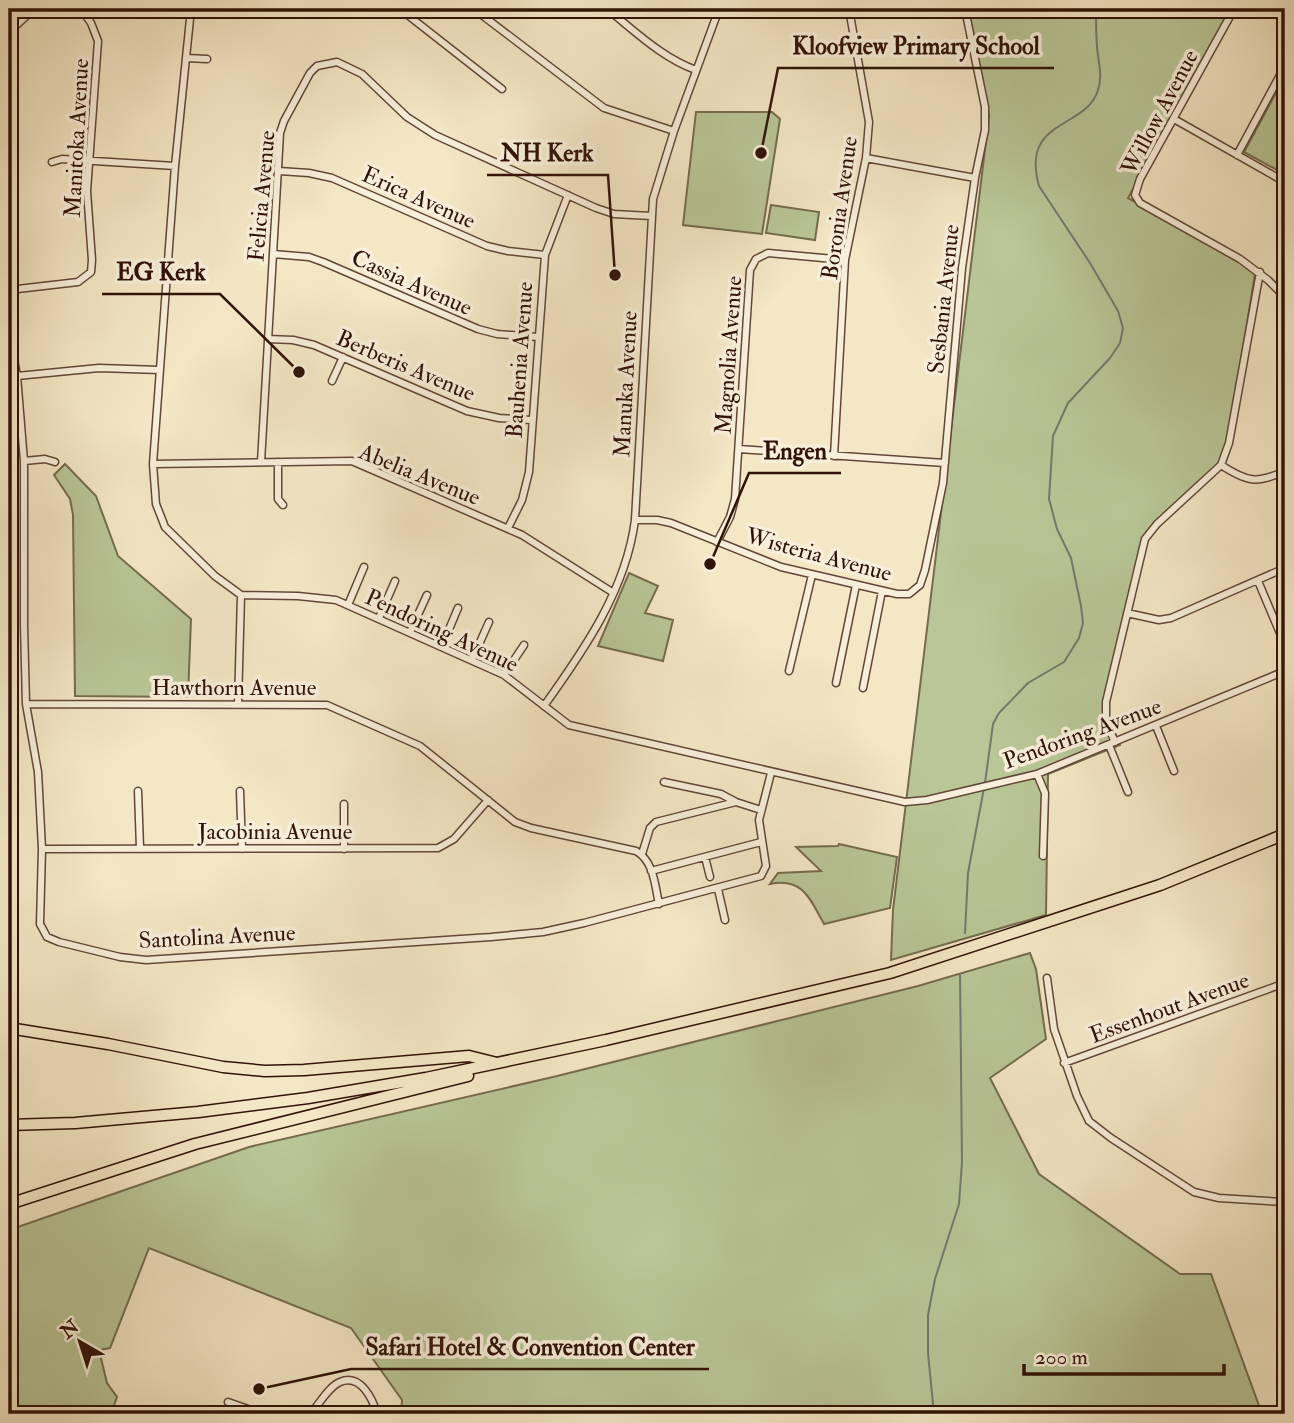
<svg xmlns="http://www.w3.org/2000/svg" width="1294" height="1423" viewBox="0 0 1294 1423" font-family="'IM FELL Double Pica',serif">
	<rect width="100%" height="100%" fill="#f4e7c6"/>
	<filter id="stains"><feTurbulence type="fractalNoise" baseFrequency=".00286" numOctaves="4"/><feColorMatrix values="0 0 0 0 .2 0 0 0 0 .09 0 0 0 0 .02 0 0 0 .5 -.17"/></filter>
	<radialGradient id="worn" r=".72"><stop offset=".6" stop-color="#630" stop-opacity="0"/><stop offset="1" stop-color="#630" stop-opacity=".3"/></radialGradient>
	<path fill="#b9c697" stroke="#746c4f" stroke-width="2" d="M968,9H1233L1128,198L1256,268L1224,465L1148,535L1106,711L1120,745L1048,774L1046,915L891,960L893,910L989,116Z
		M1285,76V156L1277,170L1244,152Z
		M696,112H772L780,119L762,234L683,225Z
		M771,205L819,212L815,240L766,233Z
		M65,464L96,496L118,556L191,619L188,697L75,696L73,515L70,499L54,475Z
		M629,573L658,586L645,613L673,620L663,661L598,646Z
		M839,844L897,857L890,908L824,924C810,899 803,877 770,884L778,873L821,871L796,847L838,846Z
		M1030,953L1036,969L1046,1039L990,1078L1039,1174L1180,1274H1211L1262,1414H401L402,1400L351,1328L149,1248L110,1348L99,1350L107,1383L117,1397L111,1414H9V1230L249,1147L553,1077L918,986Z"/>
	<g fill="none" stroke-linecap="round" stroke-linejoin="round">
		<path stroke="#717a6d" stroke-width="2" d="M985,783L993,724L999,713L1028,683L1064,662L1079,638L1083,623L1081,606L1071,558L1057,529L1049,499L1053,436L1068,403L1110,358L1120,343L1123,328L1118,311L1090,263L1039,186C1020,118 1086,130 1098,90C1103,75 1098,61 1097,47C1096,34 1096,21 1096,9
			M965,933L968,873L984,788
			M934,1414L928,1353V1315L935,1279L959,1204L962,1162L960,974"/>
		<defs>
			<path id="minor" d="M17,9L25,17
				M191,9L175,166L153,464L156,504L165,527L215,576L241,595L298,596L336,600L504,675L569,725L905,802L927,800L1037,774L1285,671
				M400,9L502,89
				M474,9L604,108L674,131
				M607,9C635,31 662,58 696,70
				M1234,9L1140,179L1135,195L1140,203L1240,259L1268,280L1285,297
				M9,32L34,9
				M186,58L207,59
				M1174,119L1285,182
				M1237,155L1285,66
				M866,158L975,178
				M52,162L62,159L175,166
				M279,171L309,173L332,178L487,246L508,251L545,255
				M273,254L309,257L323,262L478,329L497,334L538,337
				M9,290L78,282L91,272L92,260L87,191L98,41L91,23L81,9
				M9,332L17,376L24,461V625L26,704L38,772L42,849L40,924L47,937L59,942L120,957L146,960L491,937L543,932L584,923L761,876L766,866L759,820L771,773
				M268,339L293,340L314,345L467,411L499,418L531,420
				M17,376L99,368L160,370
				M332,381L343,357
				M739,449L945,463
				M834,456L845,260L866,158L869,122L849,9
				M24,461L45,459L55,462
				M261,462L280,133L284,121L310,73L317,66L337,62L362,74L407,117L435,135L596,208L614,214L651,216
				M278,462V499L283,505
				M153,464L352,461L522,535L612,592
				M1221,465C1247,482 1257,484 1285,471
				M635,520H657L671,523L781,567L897,594H909L920,585L925,570L943,483L962,268L975,178L985,130V107L965,9
				M508,528L522,500L529,472L545,255L568,195
				M717,542L730,517L735,499L750,270L756,259L768,253L845,260
				M1258,581L1285,645
				M348,605L364,567
				M1127,613L1159,620L1171,618L1285,568
				M379,618L395,581
				M410,632L427,595
				M442,646L458,608
				M472,660L489,622
				M789,671L812,575
				M504,675L524,645
				M836,683L856,585
				M863,688L882,591
				M26,704L327,705L420,746L515,822L531,828L636,851C654,861 655,886 659,904
				M238,704L241,595
				M544,706C584,650 626,590 635,520L653,199L674,131L719,9
				M1156,726L1174,771
				M1115,742L1106,722V702L1145,539L1157,524L1221,465L1229,443L1260,272
				M1109,745L1128,792
				M1037,774L1045,793L1043,856
				M664,782L721,794L736,802L761,810
				M138,791L140,848
				M240,791L242,849
				M344,804V849
				M42,849L438,848L454,839L488,800
				M642,854L650,828L656,822L736,802
				M705,857L710,877
				M651,871L761,842
				M718,889L725,920
				M1047,978L1054,1029L1077,1096L1089,1121L1111,1138L1194,1192L1219,1198L1284,1202
				M1064,1063L1285,983
				M1285,1186L1283,1259L1285,1279
				M228,1402L262,1414
				M310,1414C319,1405 328,1387 340,1382C361,1373 373,1400 377,1414"/>
			<path id="trunk" d="M9,1028L108,1044L223,1067L265,1071L304,1070L469,1056L497,1063
				M9,1125L75,1123L198,1112L308,1098L426,1078L606,1040L890,973L1160,885L1285,834
				M9,1204L195,1144L468,1076"/>
		</defs>
		<use href="#minor" stroke="#614737" stroke-width="9"/>
		<use href="#trunk" stroke="#301207" stroke-width="13"/>
		<use href="#minor" stroke="#f8efda" stroke-width="6"/>
		<use href="#trunk" stroke="#f4e7c6" stroke-width="10"/>
	</g>
	<g text-anchor="middle" stroke-width="7" stroke-linejoin="round" paint-order="stroke">
		<g font-size="23" fill="#301207" stroke="#f8efda">
			<text transform="translate(1159 112) rotate(-62)" y="8">Willow Avenue</text>
			<text transform="translate(76 138) rotate(-87)" y="8">Manitoka Avenue</text>
			<text transform="translate(261 196) rotate(-85)" y="8">Felicia Avenue</text>
			<text transform="translate(419 197) rotate(24)" y="8">Erica Avenue</text>
			<text transform="translate(839 208) rotate(-82)" y="8">Boronia Avenue</text>
			<text transform="translate(412 282) rotate(24)" y="8">Cassia Avenue</text>
			<text transform="translate(943 299) rotate(-84)" y="8">Sesbania Avenue</text>
			<text transform="translate(728 355) rotate(-86)" y="8">Magnolia Avenue</text>
			<text transform="translate(519 360) rotate(-86)" y="8">Bauhenia Avenue</text>
			<text transform="translate(406 365) rotate(23)" y="8">Berberis Avenue</text>
			<text transform="translate(625 384) rotate(-87)" y="8">Manuka Avenue</text>
			<text transform="translate(420 474) rotate(22)" y="8">Abelia Avenue</text>
			<text transform="translate(819 554) rotate(15)" y="8">Wisteria Avenue</text>
			<text transform="translate(442 630) rotate(25)" y="8">Pendoring Avenue</text>
			<text x="234" y="695">Hawthorn Avenue</text>
			<text transform="translate(1082 733) rotate(-20)" y="8">Pendoring Avenue</text>
			<text x="275" y="839">Jacobinia Avenue</text>
			<text transform="translate(217 936) rotate(-3)" y="8">Santolina Avenue</text>
			<text transform="translate(1169 1007) rotate(-20)" y="8">Essenhout Avenue</text>
		</g>
	</g>
	<path fill="none" stroke="#301207" stroke-width="2.5" d="M761 153L778 68H1054M615 275L608 175H487M299 372L220 294H102M710 564L749 473H841M259 1389L351 1369H709"/>
	<g fill="#301207" stroke="#f8efda" stroke-width="2.5">
		<circle cx="761" cy="153" r="7"/>
		<circle cx="615" cy="275" r="7"/>
		<circle cx="299" cy="372" r="7"/>
		<circle cx="710" cy="564" r="7"/>
		<circle cx="259" cy="1389" r="7"/>
	</g>
	<g font-size="24" text-anchor="middle" font-weight="bold" fill="#301207" stroke="#f8efda" stroke-width="7" stroke-linejoin="round" paint-order="stroke">
		<text x="916" y="54">Kloofview Primary School</text>
		<text x="547" y="161">NH Kerk</text>
		<text x="161" y="280">EG Kerk</text>
		<text x="795" y="459">Engen</text>
		<text x="530" y="1355">Safari Hotel &amp; Convention Center</text>
	</g>
	<rect width="1294" height="1423" fill="none" stroke="#f4e7c6" stroke-width="35"/>
	<rect x="10" y="10" width="1273" height="1402" fill="none" stroke="#301207" stroke-width="3.5"/>
	<rect x="18" y="18" width="1259" height="1388" fill="none" stroke="#301207" stroke-width="2"/>
	<g transform="translate(80 1342) rotate(321)" stroke="#f8efda" stroke-width="5" paint-order="stroke">
	<path d="M0-5L12 26L0 18L-12 26Z" fill="#301207"/>
	<text y="-10" font-size="19" font-weight="bold" text-anchor="middle" fill="#301207">N</text>
	</g>
	<path d="M1024 1364v10h200v-10" fill="none" stroke="#301207" stroke-width="3.5"/>
	<text x="1035" y="1364" font-size="21" fill="#301207" stroke="#f8efda" stroke-width="5" paint-order="stroke">200 m</text>
	<rect width="100%" height="100%" filter="url(#stains)"/>
	<rect width="100%" height="100%" fill="url(#worn)"/>
</svg>
